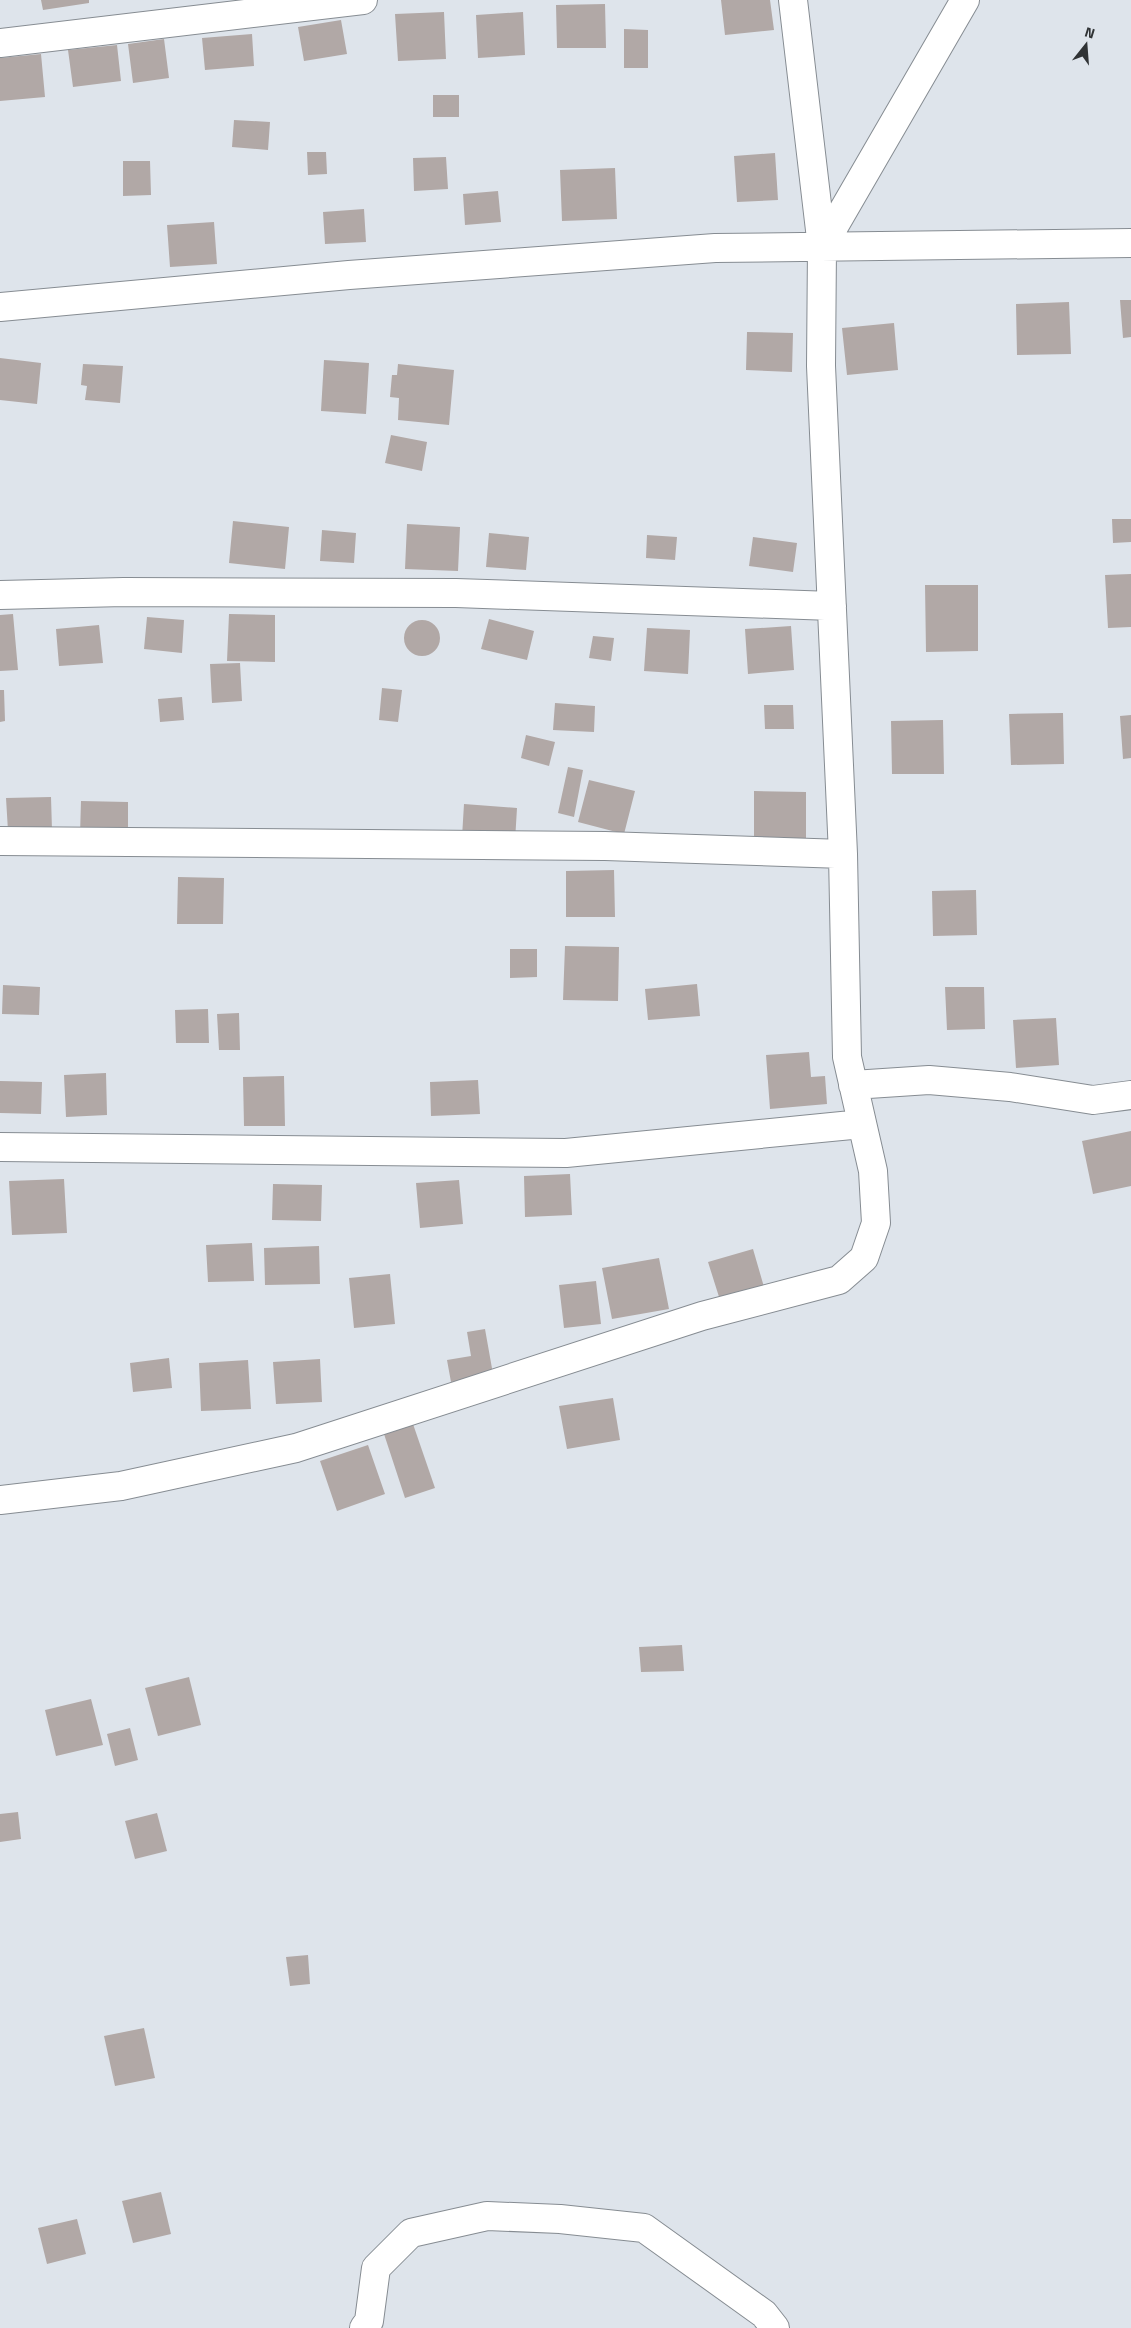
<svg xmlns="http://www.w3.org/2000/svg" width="1131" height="2328" viewBox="0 0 1131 2328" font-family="'Titillium Web',sans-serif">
	<rect width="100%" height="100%" fill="#dee4eb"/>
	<path fill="#b1a8a6" d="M41,0H89V3L43,10Z
		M721,0H770L774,30L725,35Z
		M605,4L606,48H557L556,5Z
		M444,12L446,59L398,61L395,14Z
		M523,12L525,55L478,58L476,15Z
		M341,20L347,54L304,61L298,27Z
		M624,29L648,30V68H624Z
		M252,34L254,66L205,70L202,38Z
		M164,39L169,78L133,83L128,44Z
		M117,45L121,81L73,87L68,50Z
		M41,54L45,97L0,101V58Z
		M433,95H459V117H433Z
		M234,120L270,122L268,150L232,147Z
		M307,152H326L327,174L308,175Z
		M775,153L778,200L737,202L734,156Z
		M446,157L448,189L414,191L413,158Z
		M123,161H150L151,195L123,196Z
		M615,168L617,219L562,221L560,170Z
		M498,191L501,222L465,225L463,194Z
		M364,209L366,242L325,244L323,212Z
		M214,222L217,264L170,267L167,225Z
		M1120,300H1131V337L1123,338Z
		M1069,302L1071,354L1017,355L1016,304Z
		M894,323L898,370L847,375L842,328Z
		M747,332L793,333L792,372L746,370Z
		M0,358L41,363L37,404L0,400Z
		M324,360L369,363L366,414L321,411Z
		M83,364L123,366L120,403L85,400L87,386L81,385Z
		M398,364L454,370L449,425L398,420L399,398L390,397L392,375H397Z
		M391,435L427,442L422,471L385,463Z
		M1112,519H1131V542L1113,543Z
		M233,521L289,527L285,569L229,563Z
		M407,524L460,527L458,571L405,569Z
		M322,530L356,533L354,563L320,561Z
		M489,533L529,537L526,570L486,567Z
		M647,535L677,537L675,560L646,558Z
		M753,537L797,543L793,572L749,566Z
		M1131,574V627L1108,628L1105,575Z
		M925,585H978V651L926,652Z
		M13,614L18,670L0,671V615Z
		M229,614L275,615V662L227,661Z
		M147,617L184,620L182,653L144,649Z
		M489,619L534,631L527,660L481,649Z
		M404 638a18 18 0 1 1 36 0a18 18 0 1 1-36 0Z
		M99,625L103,663L59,666L56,629Z
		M791,626L794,670L748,674L745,629Z
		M647,628L690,630L688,674L644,671Z
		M593,636L614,638L611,661L589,658Z
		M240,663L242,701L212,703L210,664Z
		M382,688L402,690L398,722L379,720Z
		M0,690H4L5,721L0,722Z
		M182,697L184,720L160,722L158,699Z
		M555,703L595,706L594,732L553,730Z
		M764,705H793L794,729H765Z
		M1063,713L1064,764L1011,765L1009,714Z
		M1131,715V758L1123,759L1120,716Z
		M943,720L944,774H892L891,721Z
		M526,735L555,742L549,766L521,758Z
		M568,767L583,770L574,817L558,813Z
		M589,780L635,791L624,834L578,822Z
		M754,791L806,792V845L754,844Z
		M51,797L52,830L8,831L6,798Z
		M81,801L128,802V836L80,835Z
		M464,804L517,808L515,841L462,837Z
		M614,870L615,917H566V871Z
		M178,877L224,878L223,924H177Z
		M976,890L977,935L933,936L932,891Z
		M565,946L619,947L618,1001L563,1000Z
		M510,949H537V977L510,978Z
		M697,984L700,1016L648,1020L645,989Z
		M3,985L40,987L39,1015L2,1014Z
		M945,987H984L985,1029L947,1030Z
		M208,1009L209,1043H176L175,1010Z
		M239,1013L240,1050H219L217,1014Z
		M1056,1018L1059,1065L1016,1068L1013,1020Z
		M809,1052L811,1077L825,1076L827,1104L770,1109L766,1055Z
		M106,1073L107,1115L66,1117L64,1075Z
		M284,1076L285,1126H244L243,1077Z
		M478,1080L480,1114L431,1116L430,1082Z
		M0,1081L42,1082L41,1114L0,1113Z
		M1131,1131V1186L1093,1194L1082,1141Z
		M570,1174L572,1215L525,1217L524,1176Z
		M64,1179L67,1233L12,1235L9,1181Z
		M459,1180L463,1224L420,1228L416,1183Z
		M273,1184L322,1185L321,1221L272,1220Z
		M252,1243L254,1281L208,1282L206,1245Z
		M319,1246L320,1284L265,1285L264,1248Z
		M753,1249L764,1287L720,1300L708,1262Z
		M659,1258L669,1309L612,1319L602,1268Z
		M390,1274L395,1324L354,1328L349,1278Z
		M596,1281L601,1324L564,1328L559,1285Z
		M485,1329L493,1374L451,1382L447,1360L471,1356L467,1332Z
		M169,1358L172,1388L133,1392L130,1363Z
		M320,1359L322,1402L276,1404L273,1362Z
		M248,1360L251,1409L201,1411L199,1363Z
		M613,1398L620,1440L567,1449L559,1406Z
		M413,1424L435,1488L405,1498L384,1434Z
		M368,1445L385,1494L337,1511L320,1461Z
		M682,1645L684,1671L641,1672L639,1647Z
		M189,1677L201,1725L158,1736L145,1688Z
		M91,1699L103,1745L56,1756L45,1710Z
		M130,1728L138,1760L115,1766L107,1734Z
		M18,1812L21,1839L0,1842V1814Z
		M157,1813L167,1851L135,1859L125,1821Z
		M308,1955L310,1984L290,1986L286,1957Z
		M144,2028L155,2078L115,2086L104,2036Z
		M161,2192L171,2234L133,2243L122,2201Z
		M77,2219L86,2254L47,2264L38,2228Z"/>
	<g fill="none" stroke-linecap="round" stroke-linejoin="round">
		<defs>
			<path id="street" d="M0,43L363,0
				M822,247L965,0
				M0,307L349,275L715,248L1131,243
				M0,595L124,592L456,593L832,606
				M0,841L605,846L843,854
				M853,1085L929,1080L1010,1087L1093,1100L1131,1095
				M0,1147L566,1153L862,1124
				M0,1500L121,1486L296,1448L702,1316L839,1280L864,1258L876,1223L873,1171L847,1057L843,854L821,366L822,247L793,0
				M364,2328L369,2321L376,2268L411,2233L487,2216L560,2219L644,2228L764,2314L775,2328"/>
		</defs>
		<use href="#street" stroke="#868c92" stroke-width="30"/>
		<use href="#street" stroke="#fff" stroke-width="28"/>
	</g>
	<g transform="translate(1086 45) rotate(17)" stroke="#dee4eb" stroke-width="4" paint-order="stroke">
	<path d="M0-4L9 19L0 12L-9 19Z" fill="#303335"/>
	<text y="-8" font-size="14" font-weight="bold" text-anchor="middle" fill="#303335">N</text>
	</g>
</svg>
